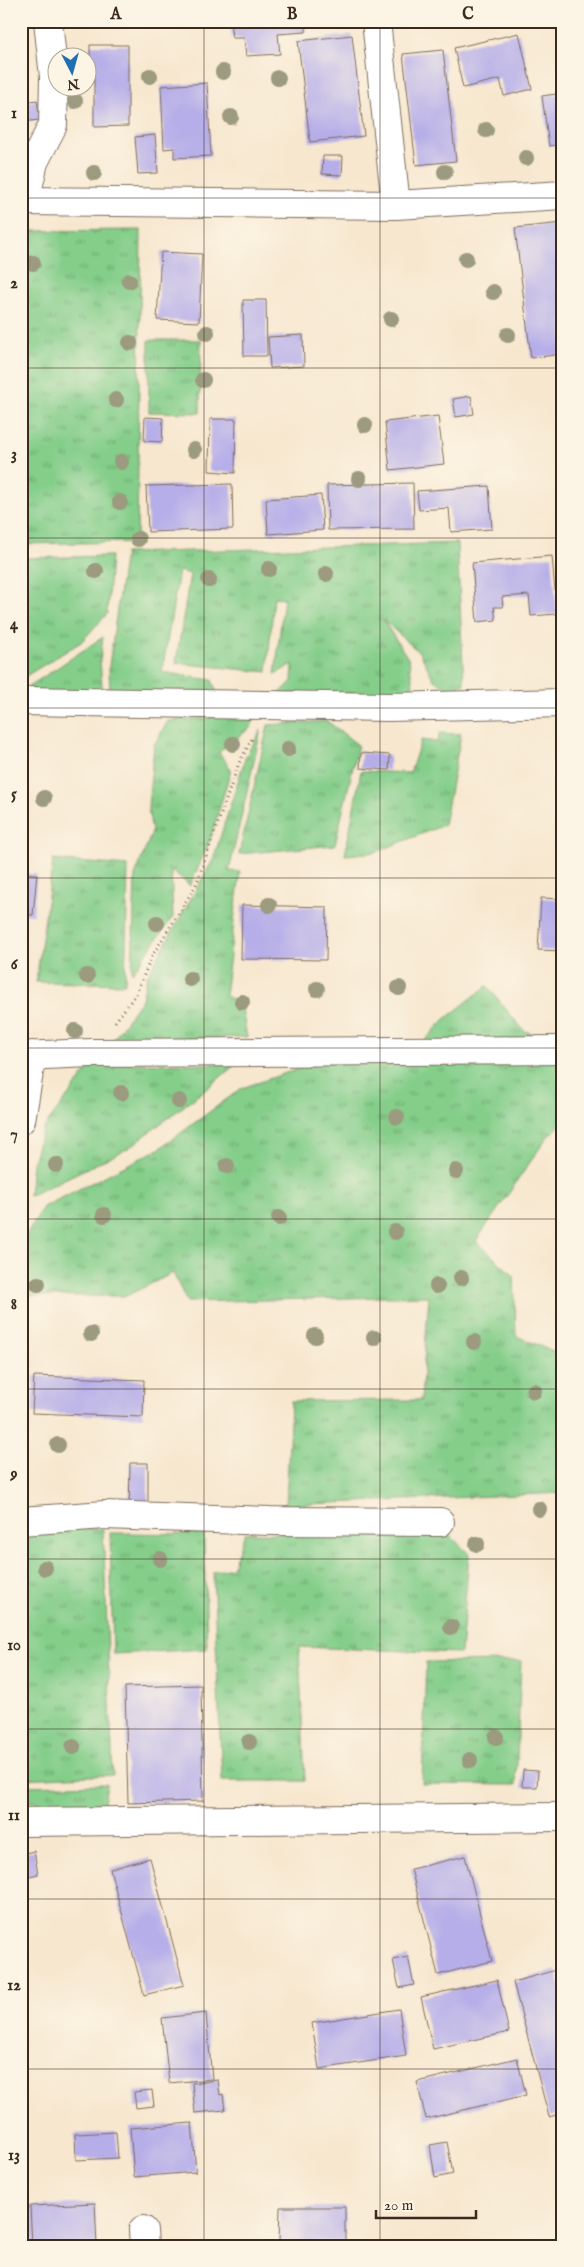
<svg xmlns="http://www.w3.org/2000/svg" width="584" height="2267" viewBox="0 0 584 2267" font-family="'IM FELL English',serif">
	<defs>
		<pattern id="grass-tufts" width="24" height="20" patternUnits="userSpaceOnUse" patternTransform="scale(1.25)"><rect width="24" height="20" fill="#84ce8a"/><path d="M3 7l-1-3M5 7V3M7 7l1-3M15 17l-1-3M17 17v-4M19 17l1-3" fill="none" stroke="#6da770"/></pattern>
	</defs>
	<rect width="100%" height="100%" fill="#fcf5e5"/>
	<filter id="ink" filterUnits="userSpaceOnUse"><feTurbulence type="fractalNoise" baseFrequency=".02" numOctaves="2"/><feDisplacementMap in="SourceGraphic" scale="10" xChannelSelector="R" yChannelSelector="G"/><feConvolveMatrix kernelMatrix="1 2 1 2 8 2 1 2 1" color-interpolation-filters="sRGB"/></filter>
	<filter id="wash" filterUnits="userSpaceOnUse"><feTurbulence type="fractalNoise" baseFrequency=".0096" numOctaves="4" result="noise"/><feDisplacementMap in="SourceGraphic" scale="20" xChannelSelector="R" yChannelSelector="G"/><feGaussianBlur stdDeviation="1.12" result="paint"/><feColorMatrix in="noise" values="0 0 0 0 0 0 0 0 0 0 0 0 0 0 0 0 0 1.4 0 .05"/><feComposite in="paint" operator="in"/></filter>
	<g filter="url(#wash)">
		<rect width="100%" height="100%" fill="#f7e7cf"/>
		<path fill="url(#grass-tufts)" stroke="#607c54" d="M141,230L137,542L21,544V231Z
			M149,340H201L200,413L149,412Z
			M457,543L464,685L448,689L434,680L420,653L383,620L409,660L413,685L400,694H279L292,681L293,664L275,674L284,598L274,597L267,672L176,663L190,574L179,571L162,672L212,680L220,701L110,695L109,666L125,553Z
			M111,556L107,614L81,642L21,679V558Z
			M103,637L100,661L103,698L21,692Z
			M256,714L251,727L219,752L231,770L210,840L190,886L171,869L173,917L132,973L135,876L152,832L148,807L154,745L168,721Z
			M327,721L358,745L335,845L239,854L268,725Z
			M261,730L229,871L240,872L225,996L241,1003L247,1037L113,1040L142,999L147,976L213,860L246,756Z
			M440,733L461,734L444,825L376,852L345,855L361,771L410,773L421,740L437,742Z
			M53,860L128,866L125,984L36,982Z
			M487,986L524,1031L563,1042V1123L548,1136L476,1241L514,1276L516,1336L563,1355V1493L286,1505L291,1401L421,1400L429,1296L187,1302L173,1273L126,1296H21V1245L43,1207L159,1149L242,1088L304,1067L373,1053L418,1048L445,1019Z
			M93,1063L236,1064L205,1090L127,1149L29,1196L32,1165L43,1129Z
			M57,1528L103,1529L113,1775L21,1779V1536Z
			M110,1533L204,1534L207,1649L113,1654Z
			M245,1533L450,1535L469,1554L461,1653L299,1647L305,1781H222L213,1572L232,1568Z
			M521,1661L516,1785L422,1784L426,1662Z
			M107,1784L103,1808L21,1801V1786Z"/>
		<g id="blocks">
			<path fill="#b6aee8" d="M230,21H306V32L278,34L280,54L246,56L244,38H232Z
				M392,21H417V22L393,27Z
				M519,33L532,89L504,96L500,79L463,88L454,48Z
				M352,35L364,136L310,142L298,41Z
				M90,45H128V126L94,127V77L90,78Z
				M443,50L456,161L416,165L403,54Z
				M207,83L211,156L174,158V148L164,149L161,86Z
				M21,85L24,102L37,100L40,120L21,122Z
				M563,93V144L549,146L542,96Z
				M155,135L158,173L138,174L135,137Z
				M323,156H343L342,175L322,174Z
				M562,223L563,354L531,358L515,228Z
				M161,252L202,254L199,322L157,320Z
				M243,300H266L267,356H244Z
				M303,335L304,366L270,368L268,337Z
				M471,396L474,414L456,417L453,399Z
				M438,416L444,464L390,470L385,422Z
				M145,417L163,418L162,442L144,441Z
				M210,419H236L235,473L209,471Z
				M413,483L414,529L328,530L327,485Z
				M232,484L233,529L148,532L146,486Z
				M489,486L492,529L451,532L449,508L419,510L417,491Z
				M321,495L323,530L268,534L266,499Z
				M552,556L557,614L531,616L529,595L502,597L503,607H494L496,620L477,622L472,563Z
				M361,753L390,755L389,770L360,768Z
				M21,873L37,874L33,915L21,914Z
				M541,898L563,899V951L538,950Z
				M242,905L327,907L326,960L241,959Z
				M34,1376L144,1380L143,1417L32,1413Z
				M130,1463H148V1512H129Z
				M201,1685L203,1801L128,1803L125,1687Z
				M523,1770L538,1771L537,1787H522Z
				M34,1851L38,1874L22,1878L21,1854Z
				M465,1856L492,1961L438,1975L411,1869Z
				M150,1858L184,1985L144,1995L110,1869Z
				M408,1957L414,1985L399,1988L393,1960Z
				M556,1970L563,1995V2113L549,2117L513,1982Z
				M497,1980L509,2032L433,2049L421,1997Z
				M399,2009L406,2056L319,2069L312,2023Z
				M206,2013L212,2079L169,2083L162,2018Z
				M517,2058L526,2095L426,2119L417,2082Z
				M218,2080L220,2095L223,2094L225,2110L195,2113L192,2083Z
				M152,2090L154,2106L136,2108L134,2092Z
				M192,2123L196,2172L134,2177L130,2128Z
				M116,2132L118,2158L76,2160L75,2134Z
				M447,2142L453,2174L435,2178L430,2145Z
				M95,2203L97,2246H32L30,2206Z
				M280,2207H345V2242L279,2241Z"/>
		</g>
	</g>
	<g filter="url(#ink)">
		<use href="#blocks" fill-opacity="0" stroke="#7d6c5c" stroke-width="1"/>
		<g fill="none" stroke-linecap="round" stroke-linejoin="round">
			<defs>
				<path id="street" d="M376,21L396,205
					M21,201L396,205L563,195
					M25,201L34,162L53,125L54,77L48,21
					M21,701L389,707L563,703
					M21,1056L92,1053L563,1050
					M21,1120L32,1055
					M21,1521L105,1515L270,1521L440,1522
					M21,1822L563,1817
					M143,2230L144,2246"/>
			</defs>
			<use href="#street" stroke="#7d6c5c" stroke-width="30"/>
			<path stroke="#7d6c5c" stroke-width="3" stroke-dasharray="1 4" stroke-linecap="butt" d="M115,1022L136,994L152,956L196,885L239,763L253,737"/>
			<use href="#street" stroke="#fff" stroke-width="28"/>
		</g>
		<g fill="#9c9a7f">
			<circle cx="223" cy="72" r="8"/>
			<circle cx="150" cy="76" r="8"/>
			<circle cx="278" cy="78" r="8"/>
			<circle cx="75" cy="101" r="8"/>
			<circle cx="231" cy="117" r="8"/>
			<circle cx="486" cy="130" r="8"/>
			<circle cx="526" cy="158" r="8"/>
			<circle cx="445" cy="172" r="8"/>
			<circle cx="94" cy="173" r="8"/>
			<circle cx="466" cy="259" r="8"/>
			<circle cx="33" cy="263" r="8"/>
			<circle cx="129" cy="281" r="8"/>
			<circle cx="493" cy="292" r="8"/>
			<circle cx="391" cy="319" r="8"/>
			<circle cx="207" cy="333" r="8"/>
			<circle cx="508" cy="335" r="8"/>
			<circle cx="130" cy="343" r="8"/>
			<circle cx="203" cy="380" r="8"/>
			<circle cx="116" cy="400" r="8"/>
			<circle cx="365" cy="425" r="8"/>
			<circle cx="194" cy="450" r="8"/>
			<circle cx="121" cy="462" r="8"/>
			<circle cx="359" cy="479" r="8"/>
			<circle cx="120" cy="502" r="8"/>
			<circle cx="138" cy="539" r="8"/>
			<circle cx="269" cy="569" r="8"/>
			<circle cx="96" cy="571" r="8"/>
			<circle cx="326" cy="574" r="8"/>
			<circle cx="209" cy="580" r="8"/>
			<circle cx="233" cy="744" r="8"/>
			<circle cx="288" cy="749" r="8"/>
			<circle cx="44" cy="798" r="8"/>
			<circle cx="269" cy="905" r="8"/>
			<circle cx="157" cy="923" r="8"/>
			<circle cx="87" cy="976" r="8"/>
			<circle cx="190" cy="979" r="8"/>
			<circle cx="399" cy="988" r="8"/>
			<circle cx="317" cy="989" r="8"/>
			<circle cx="242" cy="1002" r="8"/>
			<circle cx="75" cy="1031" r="8"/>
			<circle cx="121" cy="1093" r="8"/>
			<circle cx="179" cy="1101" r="8"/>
			<circle cx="397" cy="1117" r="8"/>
			<circle cx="56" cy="1165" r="8"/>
			<circle cx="227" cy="1166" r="8"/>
			<circle cx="456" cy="1171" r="8"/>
			<circle cx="104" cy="1215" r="8"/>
			<circle cx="279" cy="1218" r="8"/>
			<circle cx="395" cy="1232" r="8"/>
			<circle cx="461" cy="1278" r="8"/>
			<circle cx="38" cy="1284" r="8"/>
			<circle cx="437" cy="1286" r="8"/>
			<circle cx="91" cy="1334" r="8"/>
			<circle cx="315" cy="1336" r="8"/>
			<circle cx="374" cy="1338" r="8"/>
			<circle cx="474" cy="1342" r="8"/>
			<circle cx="534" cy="1391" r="8"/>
			<circle cx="58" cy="1445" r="8"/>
			<circle cx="539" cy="1509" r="8"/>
			<circle cx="477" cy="1544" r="8"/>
			<circle cx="160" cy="1559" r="8"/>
			<circle cx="45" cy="1568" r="8"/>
			<circle cx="451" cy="1627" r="8"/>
			<circle cx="496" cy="1737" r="8"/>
			<circle cx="249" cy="1742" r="8"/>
			<circle cx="73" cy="1747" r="8"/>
			<circle cx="470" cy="1760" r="8"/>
		</g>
	</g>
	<path fill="none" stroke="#3b2a1e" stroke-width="1" stroke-opacity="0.55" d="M204,21V2246M380,21V2246M21,198H563M21,368H563M21,538H563M21,708H563M21,878H563M21,1048H563M21,1219H563M21,1389H563M21,1559H563M21,1729H563M21,1899H563M21,2069H563"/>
	<rect width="584" height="2267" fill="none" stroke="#fcf5e5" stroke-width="55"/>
	<g transform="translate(72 72) rotate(174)"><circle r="24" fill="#fcf5e5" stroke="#afa495"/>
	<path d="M0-4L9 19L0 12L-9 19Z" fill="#1f6fb2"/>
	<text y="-8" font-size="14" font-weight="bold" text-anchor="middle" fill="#3b2a1e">N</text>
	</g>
	<path d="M376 2210v8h100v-8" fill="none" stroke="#3b2a1e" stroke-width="2.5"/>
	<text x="384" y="2210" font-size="15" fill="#3b2a1e" stroke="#fcf5e5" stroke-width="4" paint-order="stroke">20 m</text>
	<rect x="28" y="28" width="528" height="2212" fill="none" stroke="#3b2a1e" stroke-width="2"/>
	<g font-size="16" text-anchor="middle" font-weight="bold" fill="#3b2a1e">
		<text x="116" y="19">A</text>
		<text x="292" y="19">B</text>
		<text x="468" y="19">C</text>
		<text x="14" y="118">1</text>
		<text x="14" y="288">2</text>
		<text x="14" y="459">3</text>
		<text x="14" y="629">4</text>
		<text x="14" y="799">5</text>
		<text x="14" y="969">6</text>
		<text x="14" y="1139">7</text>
		<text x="14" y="1309">8</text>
		<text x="14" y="1479">9</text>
		<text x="14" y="1650">10</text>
		<text x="14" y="1820">11</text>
		<text x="14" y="1990">12</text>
		<text x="14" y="2160">13</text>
	</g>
</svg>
